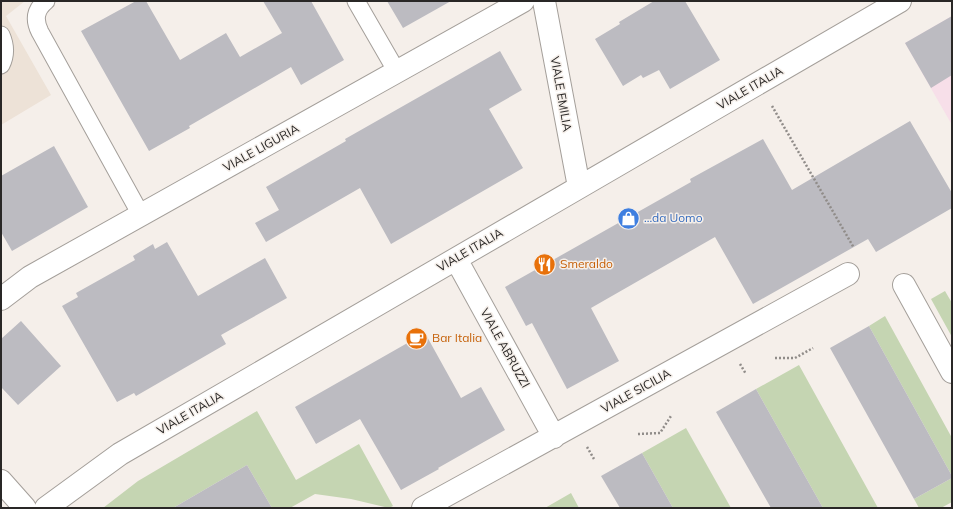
<svg xmlns="http://www.w3.org/2000/svg" width="953" height="509" viewBox="0 0 953 509" font-family="Mulish,sans-serif">
	<rect width="100%" height="100%" fill="#f5efea"/>
	<path fill="#ede2d7" d="M1,1H25L6,16L51,95L1,125Z"/>
	<path fill="#f7dfe9" d="M952,16V125L905,43Z"/>
	<path fill="#c5d5b2" d="M945,291L952,303V337L931,299Z
		M885,316L952,438V476L869,326Z
		M799,365L878,508H823L756,389Z
		M257,411L296,480L359,444L393,506L389,508L351,499L315,494L290,508H272L247,465L173,508H103L138,481Z
		M686,428L731,508H673L642,453Z
		M952,478V502L941,508H919L914,499Z
		M571,493L579,508H545Z"/>
	<path fill="#bcbbc1" d="M136,1H146L180,60L226,33L240,57L282,33L263,1H311L344,60L301,85L291,67L189,126L190,128L149,151L81,31Z
		M387,1H451L403,28Z
		M654,1H685L720,60L670,89L659,70L643,78L641,75L623,86L595,39L620,24L619,22Z
		M952,16V75L931,88L905,43Z
		M500,51L522,90L489,109L523,168L391,244L360,188L266,242L255,223L279,210L266,187L346,141L345,139Z
		M910,121L952,193V208L876,252L868,239L753,304L715,237L591,308L619,361L567,389L532,323L526,326L505,287L691,182L690,179L763,139L792,190Z
		M54,146L88,207L12,251L1,232V176Z
		M167,242L198,296L265,258L287,298L221,335L226,344L136,396L134,393L117,402L62,306L78,297L76,293L135,260L133,256L153,244L155,249Z
		M21,321L61,366L18,405L1,387V339Z
		M869,326L952,476V478L914,499L830,348Z
		M425,333L461,398L481,387L505,430L438,468L439,469L401,490L360,419L316,444L295,407Z
		M756,389L823,508H771L716,412Z
		M642,453L673,508H620L601,476Z
		M247,465L272,508H173Z"/>
	<g fill="none" stroke-linecap="round" stroke-linejoin="round">
		<defs>
			<path id="service" d="M46,1C35,10 34,20 40,32L141,215
				M356,1L397,72
				M1,35C5,44 6,55 1,65"/>
			<path id="minor" d="M544,1L579,187
				M456,259L554,437
				M904,285L952,372
				M1,299L30,277L523,1
				M1,481L25,508
				M46,508L120,454L900,1
				M423,508L848,274"/>
		</defs>
		<use href="#service" stroke="#a49f9a" stroke-width="19"/>
		<use href="#minor" stroke="#a49f9a" stroke-width="24"/>
		<path stroke="#908c89" stroke-width="2.5" stroke-dasharray="2 2" stroke-linecap="butt" d="M772,106L854,248
			M775,358H795L813,348
			M740,364L746,374
			M638,434L660,433L671,416
			M587,447L594,459"/>
		<use href="#service" stroke="#fff" stroke-width="17"/>
		<use href="#minor" stroke="#fff" stroke-width="22"/>
	</g>
	<defs>
		<symbol id="shop-disc" viewBox="-11 -11 22 22"><circle r="9.5" fill="#3f7fe0" stroke="#f5efea"/><path d="M-5-2.5h2.3a2.7 3.5 0 0 1 5.4 0H5L5.5 6h-11ZM-1.5-2.5h3a1.5 2.3 0 0 0-3 0Z" fill="#fff"/></symbol>
		<symbol id="restaurant-disc" viewBox="-11 -11 22 22"><circle r="9.5" fill="#e8710a" stroke="#f5efea"/><path d="M-5-6h1v4h1v-4h1v4h1v-4h1v5L-1.5 .5V6h-2V.5L-5-1ZM5-6V6H3V1.5H1.5Q1.5-4 5-6Z" fill="#fff"/></symbol>
		<symbol id="cafe-disc" viewBox="-11 -11 22 22"><circle r="9.5" fill="#e8710a" stroke="#f5efea"/><path d="M-5.5-4.5H6V0H3Q3 3.5 0 3.5H-2.5Q-5.5 3.5-5.5 0ZM3-3.2v2h1.7v-2ZM-6 4.5H4V6H-6Z" fill="#fff"/></symbol>
	</defs>
	<g fill-rule="evenodd">
		<use href="#shop-disc" x="616" y="206" width="25" height="25"/>
		<use href="#restaurant-disc" x="532" y="252" width="25" height="25"/>
		<use href="#cafe-disc" x="404" y="326" width="25" height="25"/>
	</g>
	<g text-anchor="middle" stroke-width="3" stroke-linejoin="round" paint-order="stroke">
		<g font-size="12" fill="#292726" stroke="#f5efea">
			<text transform="translate(750 88) rotate(-30)" y="4">VIALE ITALIA</text>
			<text transform="translate(561 94) rotate(80)" y="4">VIALE EMILIA</text>
			<text transform="translate(261 148) rotate(-29)" y="4">VIALE LIGURIA</text>
			<text transform="translate(470 250) rotate(-30)" y="4">VIALE ITALIA</text>
			<text transform="translate(505 348) rotate(61)" y="4">VIALE ABRUZZI</text>
			<text transform="translate(636 391) rotate(-29)" y="4">VIALE SICILIA</text>
			<text transform="translate(190 413) rotate(-30)" y="4">VIALE ITALIA</text>
		</g>
		<g font-size="12" fill="#366cbe" stroke="#f5efea" text-anchor="start">
			<text x="644" y="222">...da Uomo</text>
		</g>
		<g font-size="12" fill="#c56008" stroke="#f5efea" text-anchor="start">
			<text x="560" y="268">Smeraldo</text>
			<text x="432" y="342">Bar Italia</text>
		</g>
	</g>
	<rect width="953" height="509" fill="none" stroke="#292726" stroke-width="4"/>
</svg>
